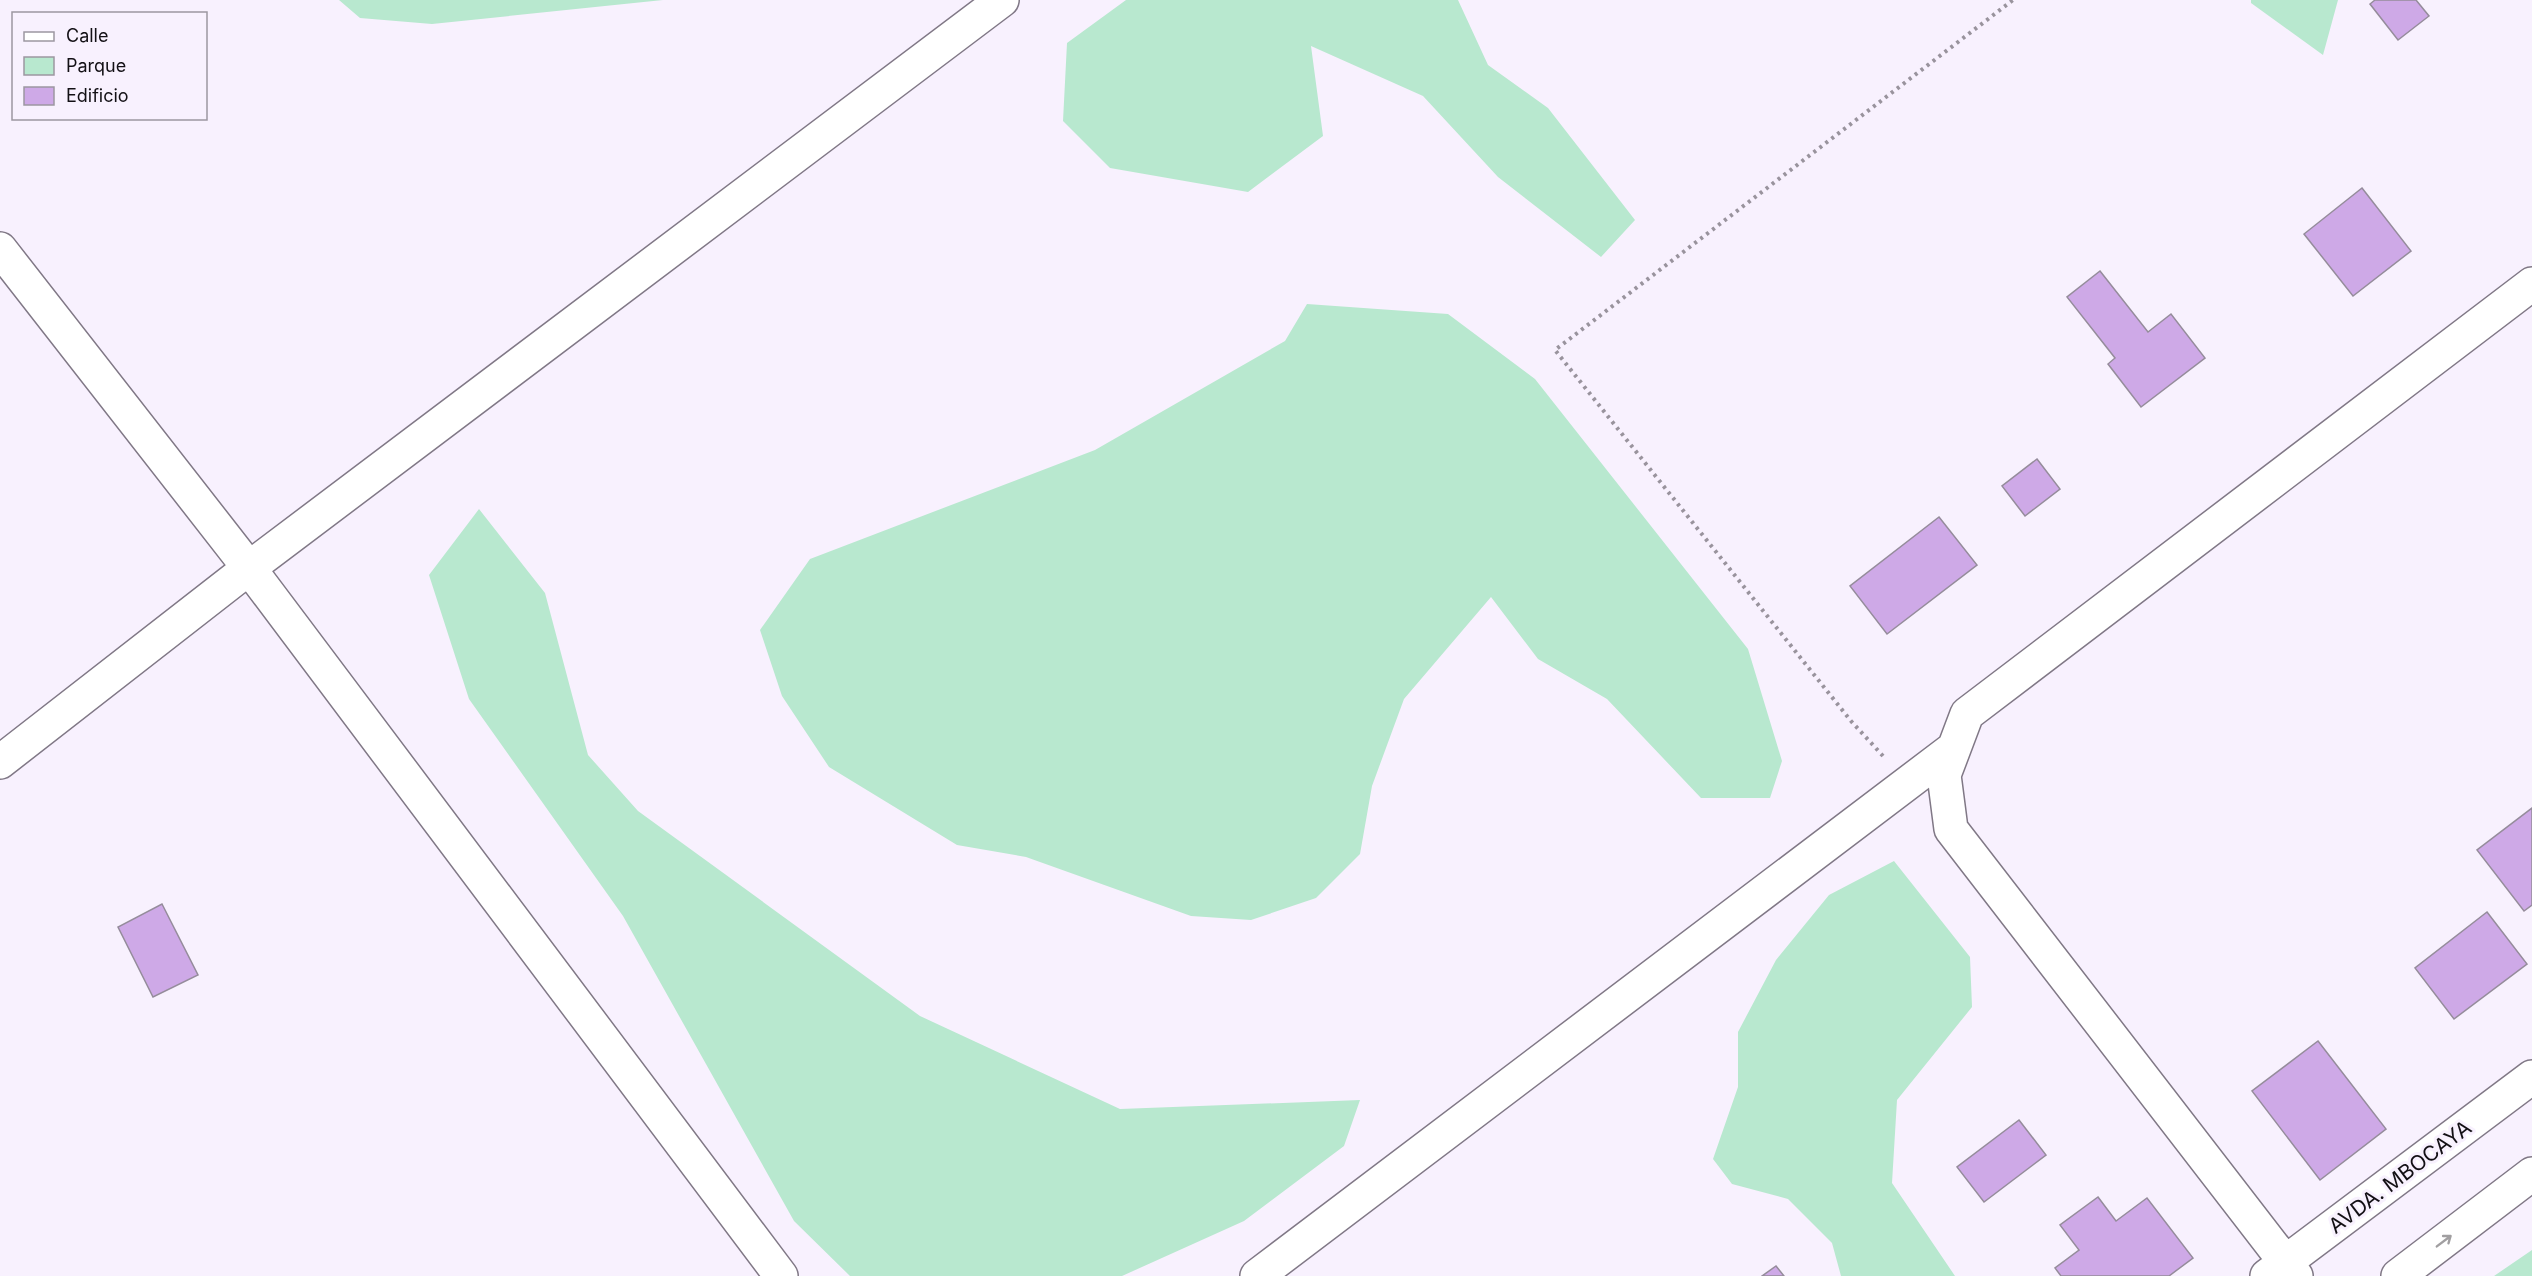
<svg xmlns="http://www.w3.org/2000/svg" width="2532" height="1276" viewBox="0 0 2532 1276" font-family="Inter,sans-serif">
	<rect width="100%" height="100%" fill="#f8f1fe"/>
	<path fill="#b8e8cf" d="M339,0H663L432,24L360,18Z
		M1126,0H1458L1488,65L1548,108L1635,220L1601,257L1498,177L1423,96L1311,46L1323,136L1248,192L1110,168L1063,121L1067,43Z
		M2251,0H2338L2323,55L2251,3Z
		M1307,304L1448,314L1535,379L1748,649L1782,761L1770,798H1701L1607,699L1538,659L1491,597L1404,699L1372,786L1360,854L1316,898L1251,920L1191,916L1026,857L957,845L829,767L782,696L760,630L810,559L1095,450L1285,341Z
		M479,509L545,593L588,755L638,811L920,1016L1120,1109L1360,1100L1344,1146L1244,1221L1122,1276H850L794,1221L623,916L469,699L429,575Z
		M1894,861L1970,957L1972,1007L1897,1100L1892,1183L1955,1276H1841L1832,1243L1788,1199L1732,1184L1713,1159L1738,1087V1032L1776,960L1829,895Z
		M2532,1250V1276H2494Z"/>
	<path fill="#cea9e7" stroke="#958c9b" stroke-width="1.5" d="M2375,0H2416L2429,16L2398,40L2370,4Z
		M2362,188L2411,251L2353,296L2304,234Z
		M2100,271L2148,332L2171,314L2205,358L2141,407L2108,364L2115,358L2067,297Z
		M2037,459L2060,489L2025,516L2002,486Z
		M1939,517L1977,565L1887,634L1850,586Z
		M2532,808V905L2524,911L2477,850Z
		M162,904L198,975L153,997L118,927Z
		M2487,912L2527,964L2454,1019L2415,968Z
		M2318,1041L2386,1129L2320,1180L2252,1091Z
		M2019,1120L2046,1155L1984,1202L1957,1167Z
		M2098,1197L2116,1221L2147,1198L2193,1258L2169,1276H2061L2055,1268L2079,1250L2060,1225Z
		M1776,1266L1784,1276H1762Z"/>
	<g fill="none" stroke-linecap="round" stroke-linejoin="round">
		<defs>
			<path id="street" d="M0,249L249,568L781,1276
				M0,762L249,568L1002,0
				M1257,1276L1954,748
				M2267,1276L2532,1077
				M2296,1276L1951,829L1944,775L1967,714L2532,284
				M2398,1276L2532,1174"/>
		</defs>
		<use href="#street" stroke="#807886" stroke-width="36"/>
		<path stroke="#99939d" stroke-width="4" stroke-dasharray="3 4.5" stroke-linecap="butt" d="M1883,756L1851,721L1555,350L2013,0"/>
		<use href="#street" stroke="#fff" stroke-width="33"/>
	</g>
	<defs><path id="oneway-shaft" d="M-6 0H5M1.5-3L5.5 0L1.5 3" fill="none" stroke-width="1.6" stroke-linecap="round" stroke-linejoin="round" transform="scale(1.5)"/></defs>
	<use stroke="#a19fa1" href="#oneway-shaft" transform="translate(2444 1241) rotate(-37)"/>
	<g text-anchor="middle" stroke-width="6" stroke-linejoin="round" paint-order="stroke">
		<g font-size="21" fill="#131015" stroke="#f8f1fe">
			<text transform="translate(2400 1177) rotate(-37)" y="7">AVDA. MBOCAYA</text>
		</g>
	</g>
	<rect x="12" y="12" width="195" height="108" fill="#f8f1fe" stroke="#9c97a1" stroke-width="1.5"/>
	<rect x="24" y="32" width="30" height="9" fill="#ffffff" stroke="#9c97a1" stroke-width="1.5"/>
	<text x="66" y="42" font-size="18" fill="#131015">Calle</text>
	<rect x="24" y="57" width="30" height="18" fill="#b8e8cf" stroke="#9c97a1" stroke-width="1.5"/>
	<text x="66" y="72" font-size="18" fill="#131015">Parque</text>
	<rect x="24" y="87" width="30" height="18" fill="#cea9e7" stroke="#9c97a1" stroke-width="1.5"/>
	<text x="66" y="102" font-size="18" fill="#131015">Edificio</text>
</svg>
